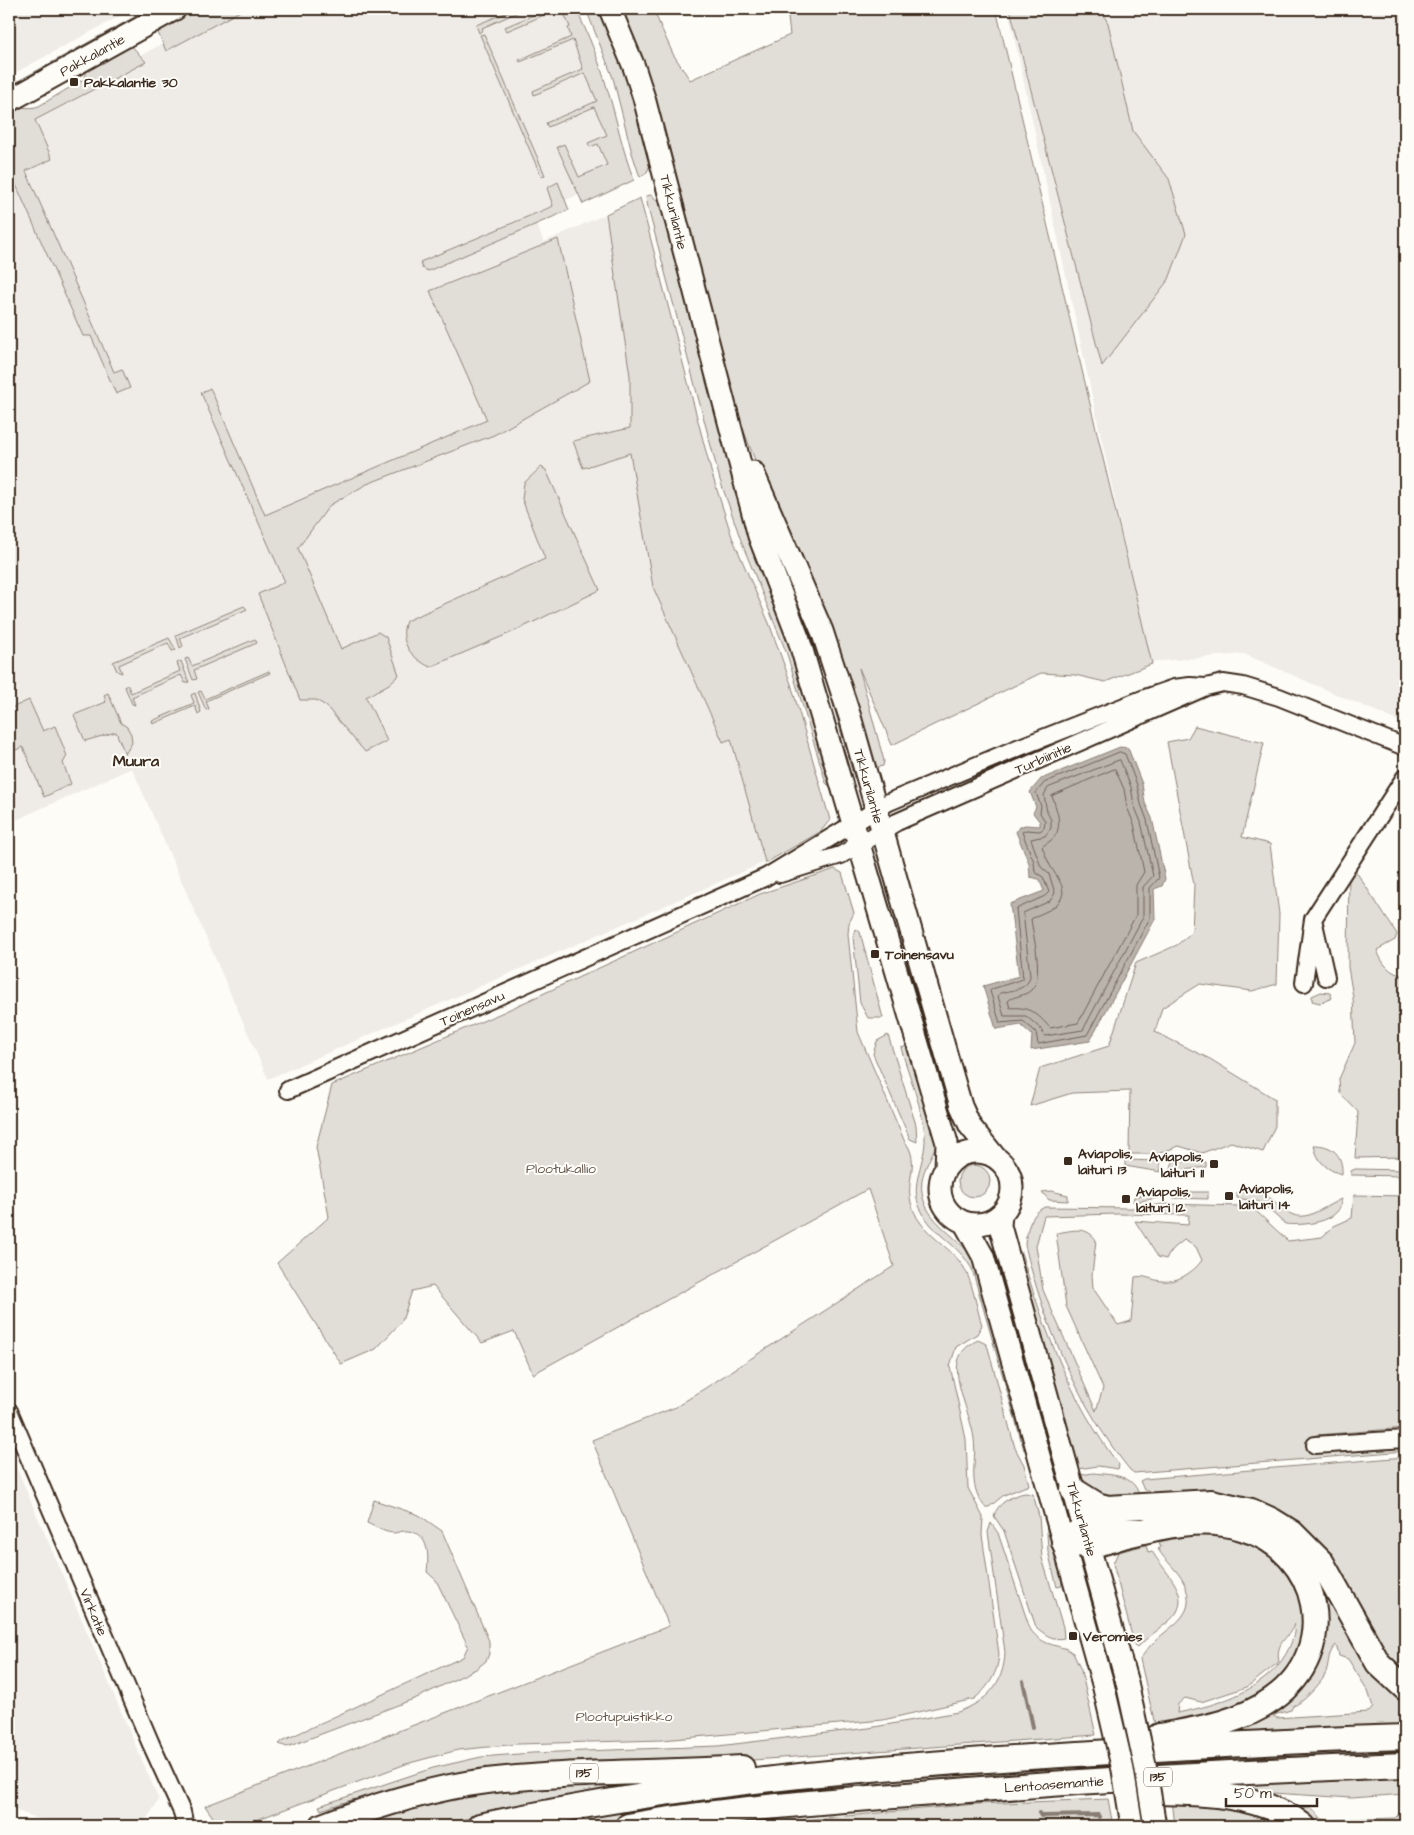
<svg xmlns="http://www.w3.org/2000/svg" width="1414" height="1835" viewBox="0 0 1414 1835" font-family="'Architects Daughter',sans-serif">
	<rect width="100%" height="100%" fill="#fdfcf7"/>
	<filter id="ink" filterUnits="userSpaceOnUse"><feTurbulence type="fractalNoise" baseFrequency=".02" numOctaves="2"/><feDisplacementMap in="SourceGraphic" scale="10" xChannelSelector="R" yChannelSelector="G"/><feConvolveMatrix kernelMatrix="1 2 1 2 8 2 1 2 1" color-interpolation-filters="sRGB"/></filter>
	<g filter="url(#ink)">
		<path fill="#efece7" d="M9,9H133L9,76Z
			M227,9H566L619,154L588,191L532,214L544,242L606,214L630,376V428L573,440L583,468L630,453L653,587L723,742L731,739L765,862L268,1079L132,768L9,823V126Z
			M1008,9H1405V724L1244,654L1150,662Z
			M9,1450L159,1800L142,1826H108L39,1819L9,1808Z"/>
		<path fill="#e1ded7" stroke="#8e847a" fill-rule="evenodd" d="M149,9H159L9,90V86Z
			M190,9H244L166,51L156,28Z
			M515,9H525L482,28L483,30L479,33L476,25Z
			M547,9H558L507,31L505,27Z
			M562,9H576C588,34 599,60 607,88C617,119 622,150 634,180L583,204L557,147L564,144L579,177L607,165L598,144L590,147L588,143L607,135L594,107L548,127L546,123L597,101L585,73L534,95L533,91L583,69L573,40L520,62L519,60L571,37L568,28L570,27Z
			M586,9H602L615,37L652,160L647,172L640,177L632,153L613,78Z
			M621,9H653L673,54L690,80L790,35L787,9H996L1152,664L1105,682L1075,675L1041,673L892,745L859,668L884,761L883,766L872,768L734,405L701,291L693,240L669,146L633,35Z
			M1010,9H1100L1108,23L1133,131L1169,179L1186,234L1169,279L1102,366Z
			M484,34L545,175L541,176L480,35Z
			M131,45L146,62L35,120L52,159L26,171L114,372L122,369L130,388L116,394L91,336H83L9,169V109C20,105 29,110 39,106L84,79L88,69Z
			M558,182L569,210L428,271L422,268L420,262L553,206L547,188Z
			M651,195L664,206L835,784L828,785L826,783L787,654L743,546L720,480L648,208L646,196Z
			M640,198L711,471L732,537L769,623L791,684L830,820L820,832L767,862H765L731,739L723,742L653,587L630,453L583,468L573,441L630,428V376L606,214Z
			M558,239L590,381L494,435L367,484L330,505L298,548L341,649L378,632L386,637L399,675L389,684L366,697L387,741L365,752L326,706L316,700H300L258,594L285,582L201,393L210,388L212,392L265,515L487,420L430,291Z
			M541,467L546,470L600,590L515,631L430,667C412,658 398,643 406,621L545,559L522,499L524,483Z
			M770,526L804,605L858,777L854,778L825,676L779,569Z
			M244,606L247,609L243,611L180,638L183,646L180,648L176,635Z
			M169,638L176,650L172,651L168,643L119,665L122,673L117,671L113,662Z
			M255,639L257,643L194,670L197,679L193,680L185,659L188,658L192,666Z
			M181,661L189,682L185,683L181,675L132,697L135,705L132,704L125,687L127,684L131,693L180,671L177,663Z
			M269,671L270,673L206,701L209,709L206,710L198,692L201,691L205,699Z
			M108,693L121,723L127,727L131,734L132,743L125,754L116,732L85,741L74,715L106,702L104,695Z
			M195,693L201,712L198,714L195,706L153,724L152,721L194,703L191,695Z
			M29,700L43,731L55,726L67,756L63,763L71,784L44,797L23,747L9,753V709Z
			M1195,726L1264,743L1242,837L1270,844L1279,914L1277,984L1252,991L1200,984L1162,1008L1155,1032L1210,1059L1275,1099V1126L1263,1152L1231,1142L1202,1153L1179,1146L1157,1154H1129L1130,1091L1072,1093L1030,1106L1040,1068L1109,1046L1136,963L1177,945L1192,932L1194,885L1167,742L1188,738Z
			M1349,861L1397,934L1395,940L1377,950C1382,964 1390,974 1405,976V1157L1355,1158L1358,1112L1340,1093L1339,1079L1355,1043L1353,997L1348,967Z
			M835,869L842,873L854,913L849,923L848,934L858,1032L904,1140C923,1165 902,1180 913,1209C922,1234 949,1245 963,1266C973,1282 976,1307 982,1325L977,1334L956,1347L950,1366L966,1439L968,1488L983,1517L982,1535L999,1654C998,1673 989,1687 974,1699L883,1720L662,1740L518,1744L458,1750L406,1764L256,1820H215L205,1806L669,1626L592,1440L676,1407L894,1266L868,1189L533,1374L514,1331L482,1343L433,1286L412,1291L402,1321L376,1349L341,1364L277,1263L329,1217L316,1147L332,1085L499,1014L760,894Z
			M856,929L860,932L883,1018H868L860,1003L853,937Z
			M1321,992L1330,993L1332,998L1320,1003L1312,1001V996Z
			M888,1035L916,1125L917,1142L910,1139L873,1054L877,1041Z
			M910,1045L936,1144C932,1157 924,1167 922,1180C917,1220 958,1233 975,1261L1030,1451L1024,1450L972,1269C959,1244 931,1234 920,1208C909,1184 926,1162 925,1137C924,1112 908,1073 901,1048Z
			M1314,1145C1333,1145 1343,1155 1342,1174C1327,1171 1316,1160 1314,1145Z
			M1125,1160L1159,1161L1161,1172L1125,1166Z
			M1173,1161L1206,1162V1167L1170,1172Z
			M958 1181a16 16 0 1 1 32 0a16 16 0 1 1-32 0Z
			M1355,1169L1405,1170V1176L1351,1175V1171Z
			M1051,1191L1068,1195V1201L1049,1200L1042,1192Z
			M1159,1191L1158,1198L1133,1202L1134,1197Z
			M1250,1191C1276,1190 1282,1223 1309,1215C1320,1211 1331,1204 1341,1199C1343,1223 1302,1226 1285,1224L1260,1202L1237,1198V1193Z
			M1171,1192H1208V1199L1173,1198Z
			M1354,1195L1405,1196V1428L1316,1435L1315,1451L1405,1445V1451L1134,1473L1130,1470C1080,1409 1043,1322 1025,1245C1026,1232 1031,1212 1045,1207L1131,1208L1164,1204L1240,1206L1256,1211L1288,1241L1322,1237L1334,1226L1352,1218ZM1117,1214L1189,1215L1188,1225L1135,1221L1158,1257L1166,1259L1173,1249L1184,1240L1196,1247L1202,1260C1194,1272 1177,1283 1162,1281C1151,1280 1146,1275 1135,1277L1131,1321L1118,1325L1093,1288L1092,1275L1096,1240C1086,1225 1072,1231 1056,1233L1066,1306L1103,1388L1096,1411L1043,1290L1036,1246L1044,1216Z
			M1021,1252C1043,1327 1071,1402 1119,1465L1118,1469L1098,1466L1078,1469L1015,1254Z
			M978,1340L986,1344L988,1348L1015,1448L1024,1465L1029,1485L1004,1495L989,1507H985C965,1482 979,1461 973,1433C969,1413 954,1381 958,1362C961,1350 968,1345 978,1340Z
			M1405,1457V1680L1365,1630L1248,1500L1207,1490L1149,1493L1148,1490H1144L1140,1481L1144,1479Z
			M1093,1473C1111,1475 1135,1474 1139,1496C1113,1499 1095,1502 1081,1475Z
			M1025,1493L1033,1494L1039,1516L1042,1558L1063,1627L1064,1638C1053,1641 1044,1634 1036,1627L1004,1531L994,1516C997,1503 1013,1495 1025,1493Z
			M374,1500L419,1515L442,1531L489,1641V1654L486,1661L476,1669L419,1697L287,1747L279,1744L282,1741L463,1657L468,1646L436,1580L427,1572C429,1555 429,1534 408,1531C403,1530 398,1533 393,1533C383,1532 376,1527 367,1523Z
			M1046,1513L1060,1560L1062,1586L1057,1587L1048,1551Z
			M991,1523L998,1533L1030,1629C1041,1644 1051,1644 1067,1649L1073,1653L1081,1670L1096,1735L712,1763L356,1803L354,1799L321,1810L319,1806L433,1768L481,1757L532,1753L718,1746L869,1728L958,1712C987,1701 1004,1684 1005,1652L988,1532Z
			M1214,1530L1270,1547L1304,1595L1302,1653L1280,1685L1232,1712L1156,1729L1140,1659C1145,1653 1149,1646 1155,1641C1174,1623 1198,1614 1184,1583C1178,1570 1165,1561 1158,1549L1161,1547L1159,1542ZM1294,1624C1295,1633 1293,1638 1290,1646C1271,1689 1219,1705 1177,1713L1178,1704L1185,1698L1201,1702L1247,1687L1279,1662C1275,1640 1289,1640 1294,1624Z
			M1294,1540L1405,1696V1727L1210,1736L1315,1651ZM1336,1645L1339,1656L1348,1659L1368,1691L1373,1707L1369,1712L1276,1718L1274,1715L1291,1710L1293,1706C1302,1704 1319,1685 1324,1677C1331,1665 1325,1656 1336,1645Z
			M1146,1545L1148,1552L1152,1551C1164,1573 1197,1597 1169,1621C1159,1630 1148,1636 1139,1646L1135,1647L1113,1564L1118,1552Z
			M1405,1745V1758L1164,1768L1162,1756Z
			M1102,1759L1104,1771L679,1809L578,1826H515L690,1796Z
			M1405,1774V1794L1352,1798L1208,1789L1214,1785Z
			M690,1777L541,1803L432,1826H332L430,1796Z
			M1108,1799L1113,1826H738L976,1804Z
			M1172,1800L1235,1804L1294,1826H1175Z
			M1312,1808L1322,1819L1329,1820L1395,1818L1405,1808V1826H1312L1297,1809Z"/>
		<path fill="#bbb4ad" stroke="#887d74" d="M1120,747L1128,748L1142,784L1145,803L1152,818L1165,879L1162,886L1154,889L1155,919L1090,1041L1031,1050L1032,1035L1021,1025L996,1029L983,986L1019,976L1010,904L1044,891L1039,879L1030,877L1029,863L1016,832L1019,827L1025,825L1040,826V822L1033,813L1036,807L1030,792L1041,779Z"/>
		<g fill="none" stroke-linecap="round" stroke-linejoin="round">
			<path stroke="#6e6157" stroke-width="1" d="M1120,752L1125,754L1137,785L1141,804L1147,820L1159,878L1150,888V918L1087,1035L1038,1044L1036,1032L1023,1021L1000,1023L990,991L992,989L1023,979L1016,909L1045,896L1049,892L1043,877L1035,872L1034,862L1022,832L1026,830L1040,831L1044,828L1045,821L1040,813L1041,806L1036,793L1044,783Z
				M1120,760L1131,787L1134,805L1141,822L1153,876L1143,887V917L1083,1030L1045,1036L1040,1028L1026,1016H1004L998,996L1000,993C1012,990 1029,990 1030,975L1023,913L1050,901L1055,893L1049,874L1041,867L1031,839L1045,836L1051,828V820L1047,812L1044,795L1048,788Z
				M1115,769L1124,789L1127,807L1134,824L1144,872L1136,885V915L1078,1023L1050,1028C1038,1014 1029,1006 1010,1008L1008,1001C1014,995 1025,997 1032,989C1044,977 1033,935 1031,919C1038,914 1048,912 1055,906C1074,890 1053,875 1048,861C1046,857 1044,851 1042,847C1046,843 1052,841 1055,836C1063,824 1056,808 1052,796Z"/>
			<path stroke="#887d74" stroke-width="4" d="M1023,1681L1033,1727
				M1039,1813L1041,1816L1098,1815L1099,1817"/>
			<defs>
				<path id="minor" d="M780,874L841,855L897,822L1206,687L1223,683L1243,686L1279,697L1405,747
					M1313,919L1405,777
					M1304,983L1313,919L1326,977
					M288,1090L766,877L889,802L1020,747L1145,698L1174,688L1190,686L1206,687
					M9,1411L151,1744L182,1812L185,1826
					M1315,1445L1405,1439"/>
				<path id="major" d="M610,9L634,67L644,98L759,536L799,640L947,1143L946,1167
					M9,101L175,9
					M753,472L822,631L850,717L961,1106L970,1126L995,1157
					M940 1188a36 36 0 1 1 72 0a36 36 0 1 1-72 0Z
					M1001,1214L1000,1226L1127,1683
					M964,1222L983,1256L1103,1684"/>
				<path id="highway" d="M1073,1490L1097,1505L1108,1508L1211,1502L1251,1511L1271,1520L1292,1533L1322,1563L1378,1663L1405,1688
					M1064,1542C1072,1543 1082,1546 1090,1545C1101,1544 1113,1539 1123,1536C1162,1526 1202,1516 1242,1528C1321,1551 1342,1650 1273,1699C1240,1723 1198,1729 1159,1736
					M1064,1542L1085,1527L1130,1514
					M1129,1792C1183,1792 1260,1790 1303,1826
					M322,1826C374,1806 430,1788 487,1781C571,1771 657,1774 742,1768
					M480,1826C679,1783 876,1766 1078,1754C1187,1747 1296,1740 1405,1737
					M628,1826C728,1808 831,1801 932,1793C1089,1780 1247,1771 1405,1765"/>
			</defs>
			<use href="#minor" stroke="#3b2a1e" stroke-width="20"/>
			<use href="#major" stroke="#3b2a1e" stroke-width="25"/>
			<use href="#highway" stroke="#3b2a1e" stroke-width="28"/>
			<use href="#minor" stroke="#fdfcf7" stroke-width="16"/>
			<use href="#major" stroke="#fdfcf7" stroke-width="21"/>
			<use href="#highway" stroke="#fdfcf7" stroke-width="24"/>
			<defs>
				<path id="major-bridge" d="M1127,1683L1145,1765L1155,1826
					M1103,1684L1123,1770L1132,1826"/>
			</defs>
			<use href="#major-bridge" stroke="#3b2a1e" stroke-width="25" stroke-linecap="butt"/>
			<use href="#major-bridge" stroke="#fdfcf7" stroke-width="21"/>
		</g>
	</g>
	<g fill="#3b2a1e" stroke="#fdfcf7" stroke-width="2">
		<rect x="69" y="77" width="10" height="10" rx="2.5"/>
		<rect x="870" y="949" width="10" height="10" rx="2.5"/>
		<rect x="1063" y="1156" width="10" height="10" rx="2.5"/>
		<rect x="1209" y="1159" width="10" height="10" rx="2.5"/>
		<rect x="1224" y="1191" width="10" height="10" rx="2.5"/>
		<rect x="1121" y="1194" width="10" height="10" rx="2.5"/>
		<rect x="1068" y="1631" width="10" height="10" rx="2.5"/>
	</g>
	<g text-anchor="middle" stroke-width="4" stroke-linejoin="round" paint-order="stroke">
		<g fill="#fdfcf7" stroke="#75695f" stroke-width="1">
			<rect x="570" y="1763.5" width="28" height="19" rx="4"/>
			<rect x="1144" y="1767.5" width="28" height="19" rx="4"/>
		</g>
		<g font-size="12" font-weight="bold" fill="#3b2a1e">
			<text x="584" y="1777">135</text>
			<text x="1158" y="1781">135</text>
		</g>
		<g font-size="14" fill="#3b2a1e" stroke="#fdfcf7">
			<text transform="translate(92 55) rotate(-29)" y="5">Pakkalantie</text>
			<text transform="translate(674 212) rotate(76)" y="5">Tikkurilantie</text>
			<text transform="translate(1043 758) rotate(-24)" y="5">Turbiinitie</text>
			<text transform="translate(869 786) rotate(74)" y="5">Tikkurilantie</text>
			<text transform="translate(472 1008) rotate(-24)" y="5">Toinensavu</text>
			<text transform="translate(1082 1519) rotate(74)" y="5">Tikkurilantie</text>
			<text transform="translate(94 1612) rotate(67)" y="5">Virkatie</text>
			<text transform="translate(1054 1784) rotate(-4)" y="5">Lentoasemantie</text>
		</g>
		<g font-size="14" font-weight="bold" fill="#3b2a1e" stroke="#fdfcf7" text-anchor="start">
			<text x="84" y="87">Pakkalantie 30</text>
			<text x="885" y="959">Toinensavu</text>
			<text x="1078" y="1158">Aviapolis,<tspan x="1078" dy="16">laituri 13</tspan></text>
			<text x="1204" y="1161" text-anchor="end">Aviapolis,<tspan x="1204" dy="16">laituri 11</tspan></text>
			<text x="1239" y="1193">Aviapolis,<tspan x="1239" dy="16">laituri 14</tspan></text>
			<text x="1136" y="1196">Aviapolis,<tspan x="1136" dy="16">laituri 12</tspan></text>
			<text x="1083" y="1641">Veromies</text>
		</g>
		<g font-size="14" fill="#64574c" stroke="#fdfcf7">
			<text x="561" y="1173">Plootukallio</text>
			<text x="624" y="1721">Plootupuistikko</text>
		</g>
		<g font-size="16" font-weight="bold" fill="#3b2a1e" stroke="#fdfcf7">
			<text x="136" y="766">Muura</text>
		</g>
	</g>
	<rect width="1414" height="1835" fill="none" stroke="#fdfcf7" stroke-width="30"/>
	<rect x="15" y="15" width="1384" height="1805" fill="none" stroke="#3b2a1e" stroke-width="2" filter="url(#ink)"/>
	<path d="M1226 1798v8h91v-8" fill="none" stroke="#3b2a1e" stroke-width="2.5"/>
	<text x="1234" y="1798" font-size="15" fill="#3b2a1e" stroke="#fdfcf7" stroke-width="4" paint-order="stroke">50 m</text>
</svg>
